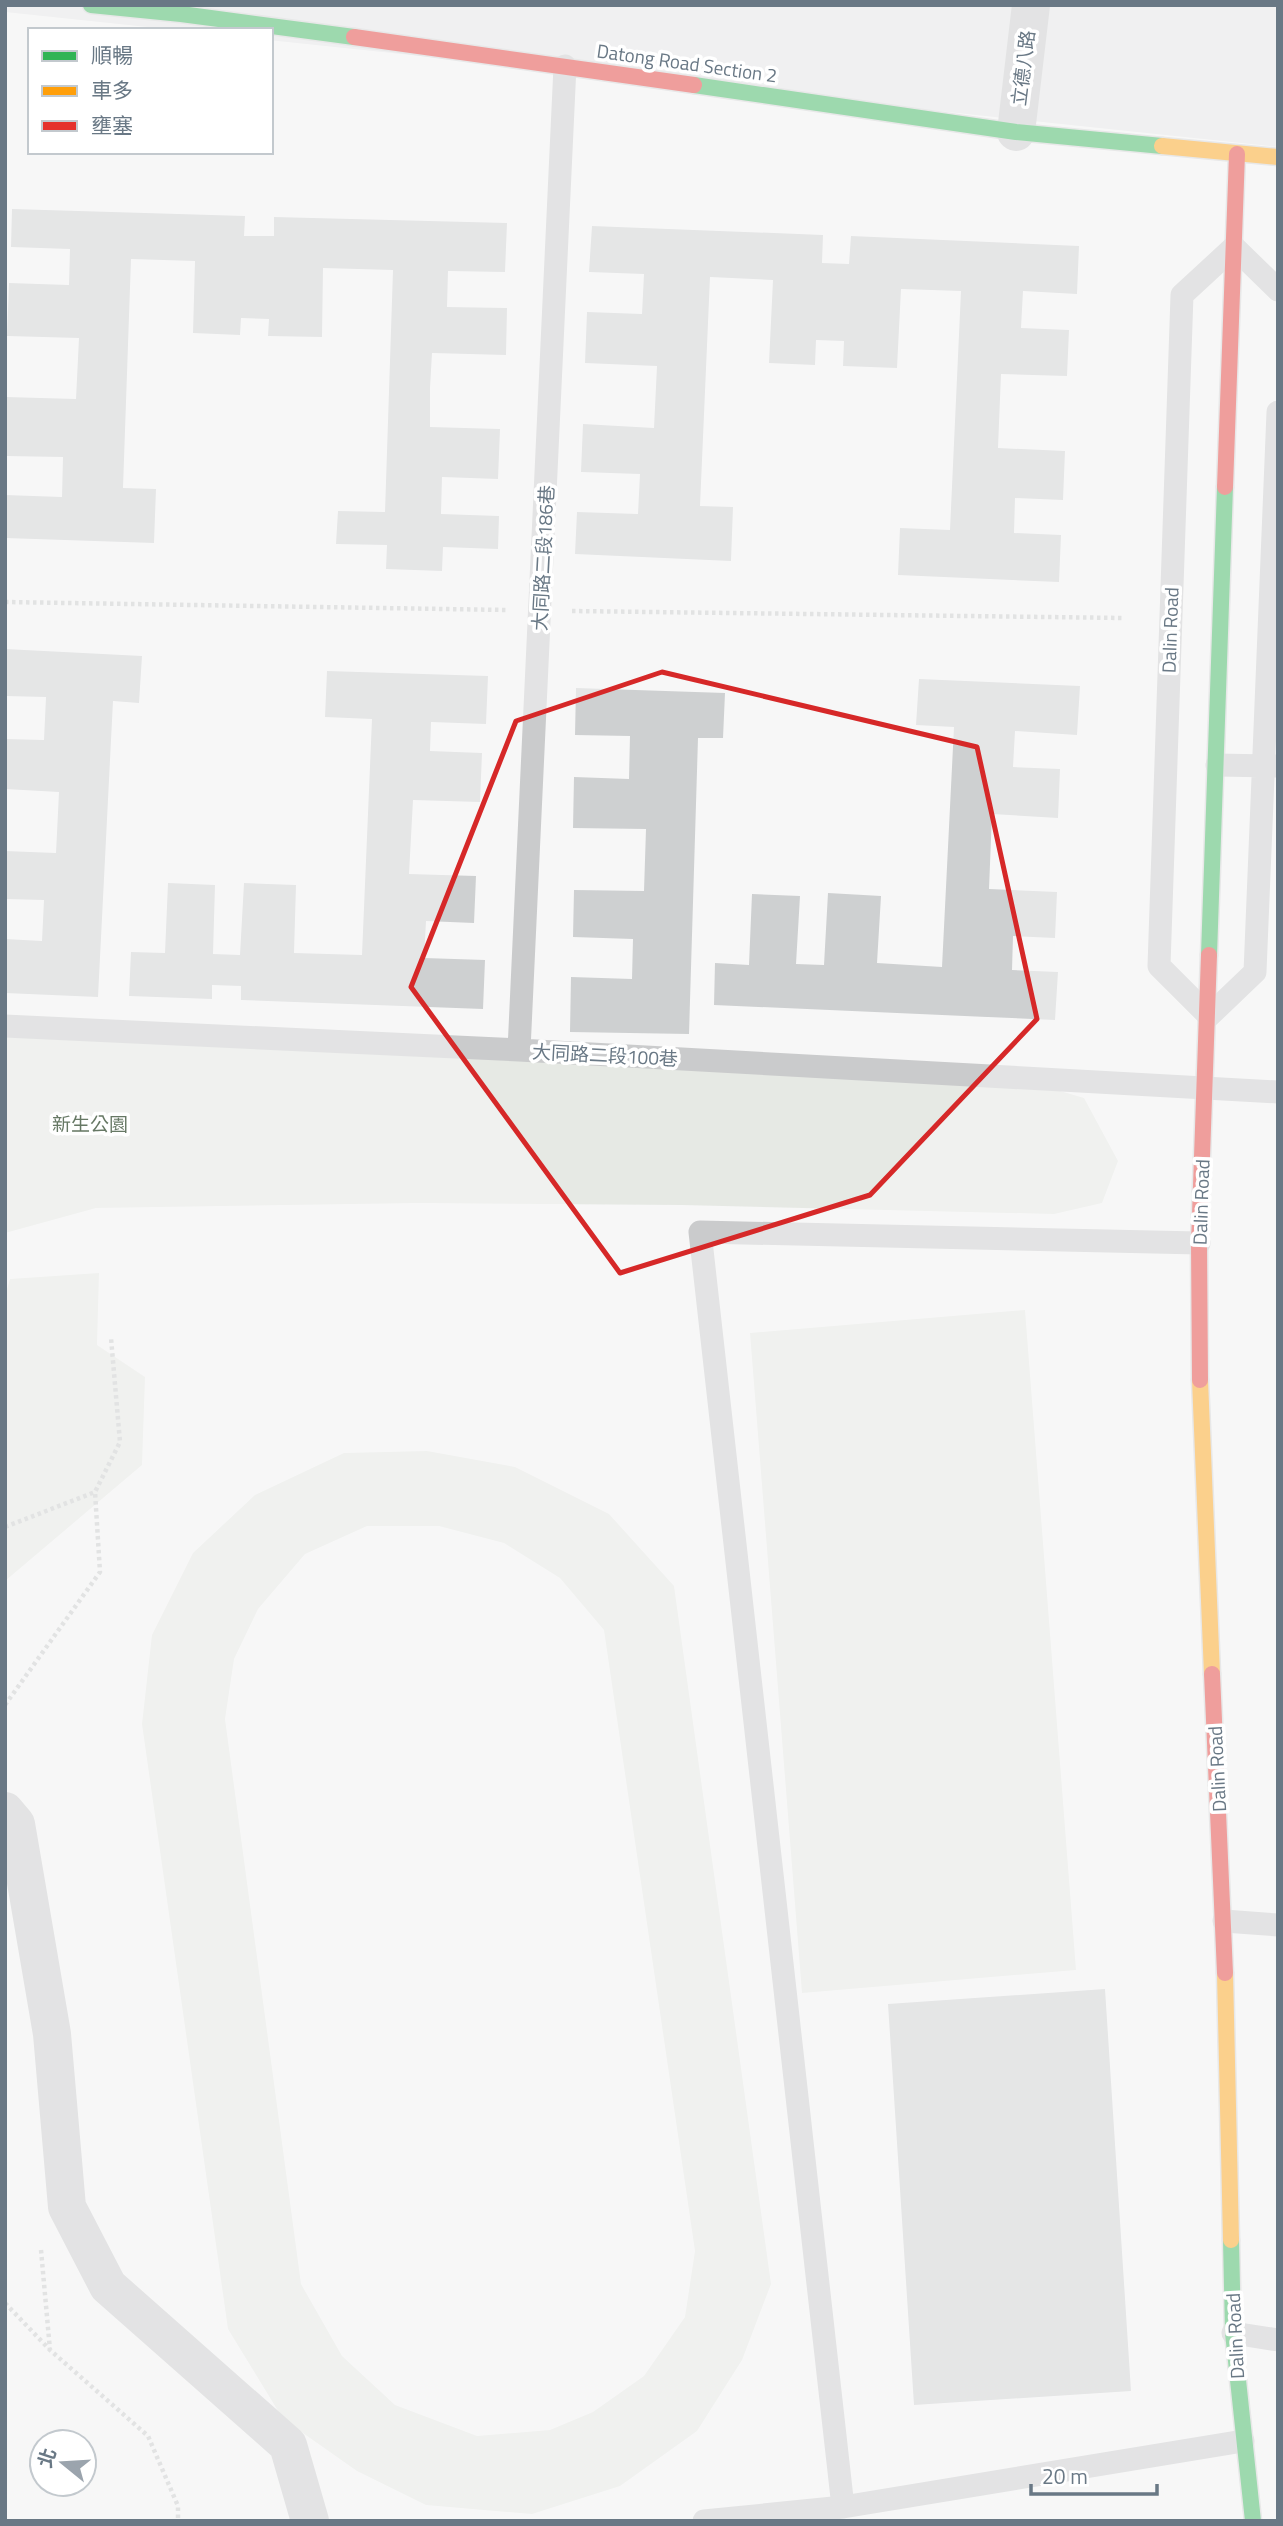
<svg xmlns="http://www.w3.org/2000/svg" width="1283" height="2526" viewBox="0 0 1283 2526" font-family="'Titillium Web','Noto Sans TC',sans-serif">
	<rect width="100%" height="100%" fill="#f7f7f7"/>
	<path fill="#e6e7e8" d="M5,5H1278V147L5,12Z"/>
	<path fill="#e6e9e4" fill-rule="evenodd" d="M5,1037L1019,1079L1084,1098L1118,1161L1102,1203L1054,1214L682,1205L419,1203L96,1208L5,1233Z
		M99,1273L97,1345L145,1377L142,1465L5,1581V1297L10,1279Z
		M1025,1310L1076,1970L802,1993L750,1333Z
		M427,1451L515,1467L609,1514L674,1586L771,2284L742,2360L697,2431L620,2486L532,2514L426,2505L357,2471L283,2419L228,2329L142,1724L152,1635L193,1553L255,1495L344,1453ZM367,1526H439L504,1543L560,1578L604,1630L695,2251L685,2317L644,2376L593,2412L550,2430L477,2436L395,2405L342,2356L301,2284L225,1719L234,1659L258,1609L305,1554Z"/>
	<path fill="#ced0d1" d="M12,209L245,216L244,236H274V217L507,223L505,272L448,271L447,307L507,308L506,355L432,353L430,388V427L500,429L498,479L442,477L441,514L499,516L498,549L443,547L442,571L386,569L387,545L336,544L338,511L385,512L393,270L323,268L322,337L268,336L269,319L241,318L240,335L193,333L195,261L131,259L123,488L156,489L154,543L5,538V495L62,497L63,457L5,456L6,397L76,399L79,338L7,336L9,283L69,285L70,249L11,247Z
		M592,226L823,235L822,263L849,264L851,236L1079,246L1077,294L1023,291L1021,328L1069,330L1067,376L1001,374L998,448L1065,451L1063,500L1015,498L1014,533L1061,535L1059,582L898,575L900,528L950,530L961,291L901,289L897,368L843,366L844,341L816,340L815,365L769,363L773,280L710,277L700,506L733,507L731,561L575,554L577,512L638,514L640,474L581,472L583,424L654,428L657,366L585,363L587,312L642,314L644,274L589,272Z
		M5,649L142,656L139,703L113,701L98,997L5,993V939L42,941L44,900L5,899V851L56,853L59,792L5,789V739L44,740L46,697L5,696Z
		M327,671L488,676L486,724L431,722L430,751L482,753L480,802L413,800L409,874L476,876L474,923L426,921L424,958L485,960L483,1009L241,1000V986L212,985V999L129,996L131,952L165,953L168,883L215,885L213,954L240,955L244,883L296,885L294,953L362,955L372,719L325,717Z
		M919,679L1080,686L1077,735L1015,731L1013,767L1060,769L1058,818L992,814L989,889L1057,892L1055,938L1013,936L1012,970L1058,972L1055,1020L714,1005L715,963L749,965L752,894L800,896L796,964L824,965L828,893L881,896L877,963L942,967L954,727L916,725Z
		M576,688L725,693L723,738H698L689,1034L570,1032L571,977L632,979L633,939L573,937L574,890L644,891L646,829L573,828L574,777L629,779L630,736L575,735Z
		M1105,1989L1131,2391L914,2405L888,2004Z"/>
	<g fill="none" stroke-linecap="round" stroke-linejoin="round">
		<defs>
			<path id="fast" d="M91,5L181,14L354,37
				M694,85L1016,132L1162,146
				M1209,955L1225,487
				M1231,2240L1233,2333L1253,2521"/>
			<path id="slow" d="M1162,146L1278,157
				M1200,1380L1212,1674
				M1225,1973L1231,2240"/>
			<path id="jam" d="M354,37L694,85
				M1225,487L1237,154
				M1200,1380L1199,1243L1209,955
				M1212,1674L1225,1973"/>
		</defs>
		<use href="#fast" stroke="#d4d5d6" stroke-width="19"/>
		<use href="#slow" stroke="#d4d5d6" stroke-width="19"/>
		<use href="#jam" stroke="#d4d5d6" stroke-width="19"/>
		<path stroke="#c7c9ca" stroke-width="4.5" stroke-dasharray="3.5 3.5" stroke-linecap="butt" d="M5,602L507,610
			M572,611L1124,618
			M5,1527L95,1492L120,1442L111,1338
			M5,1705L100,1572L95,1492
			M41,2250L50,2350
			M5,2303L50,2350L148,2436L178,2506V2521"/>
		<path stroke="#cacbcc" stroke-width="23" d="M1278,290L1234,247L1182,295L1159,966L1209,1016L1255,972L1278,412
			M1217,765L1278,766
			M5,1026L519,1050L1278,1092
			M519,1050L565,66
			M1199,1243L700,1232L843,2507L1243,2441
			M1224,1921L1278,1925
			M1233,2333L1278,2340
			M704,2521L843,2507"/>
		<path stroke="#cacbcc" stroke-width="38" d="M1016,132L1031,5
			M5,1811L16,1824L52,2034L67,2207L108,2286L288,2445L310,2521"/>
		<use href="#fast" stroke="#30b455" stroke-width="16"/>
		<use href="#slow" stroke="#ff9f0a" stroke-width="16"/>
		<use href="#jam" stroke="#e5322d" stroke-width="16"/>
	</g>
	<path d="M0 0H1283V2526H0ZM662,672L977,747L1037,1019L870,1195L620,1273L411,987L516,721Z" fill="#f7f7f7" fill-opacity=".55" fill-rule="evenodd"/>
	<path fill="none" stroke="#d62828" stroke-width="5" stroke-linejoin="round" d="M662,672L977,747L1037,1019L870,1195L620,1273L411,987L516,721Z"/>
	<g text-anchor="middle" stroke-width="7" stroke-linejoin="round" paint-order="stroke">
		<g font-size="19" fill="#697885" stroke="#fff">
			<text transform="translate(687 63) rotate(8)" y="7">Datong Road Section 2</text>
			<text transform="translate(1023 68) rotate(-83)" y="7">立德八路</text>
			<text transform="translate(543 558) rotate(-87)" y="7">大同路二段186巷</text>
			<text transform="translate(1170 630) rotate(-88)" y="7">Dalin Road</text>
			<text transform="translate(605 1055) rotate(3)" y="7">大同路二段100巷</text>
			<text transform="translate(1201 1202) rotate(-88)" y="7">Dalin Road</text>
			<text transform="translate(1217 1769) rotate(-93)" y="7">Dalin Road</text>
			<text transform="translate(1235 2336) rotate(-93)" y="7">Dalin Road</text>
		</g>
		<g font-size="19" fill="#667864" stroke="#fff">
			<text x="90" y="1131">新生公園</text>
		</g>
	</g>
	<rect width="1283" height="2526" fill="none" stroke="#697885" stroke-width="14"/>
	<rect x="28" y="28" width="245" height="126" fill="#ffffff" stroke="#c3c9ce" stroke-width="2"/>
	<rect x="42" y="51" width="35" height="10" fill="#30b455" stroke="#c3c9ce" stroke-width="2"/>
	<text x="91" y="63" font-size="21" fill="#697885">順暢</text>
	<rect x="42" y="86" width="35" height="10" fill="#ff9f0a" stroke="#c3c9ce" stroke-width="2"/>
	<text x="91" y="98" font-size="21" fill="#697885">車多</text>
	<rect x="42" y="121" width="35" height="10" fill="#e5322d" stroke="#c3c9ce" stroke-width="2"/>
	<text x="91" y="133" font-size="21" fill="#697885">壅塞</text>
	<g transform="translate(63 2463) rotate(288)"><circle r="33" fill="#ffffff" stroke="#c3c9ce" stroke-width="2"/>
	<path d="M0-5L12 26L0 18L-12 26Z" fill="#9ba4ad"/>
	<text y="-10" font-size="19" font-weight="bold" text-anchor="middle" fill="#697885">北</text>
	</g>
	<path d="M1031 2484v10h126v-10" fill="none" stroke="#697885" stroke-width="3.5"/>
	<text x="1042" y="2484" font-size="21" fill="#697885" stroke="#ffffff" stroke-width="5" paint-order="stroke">20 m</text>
</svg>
